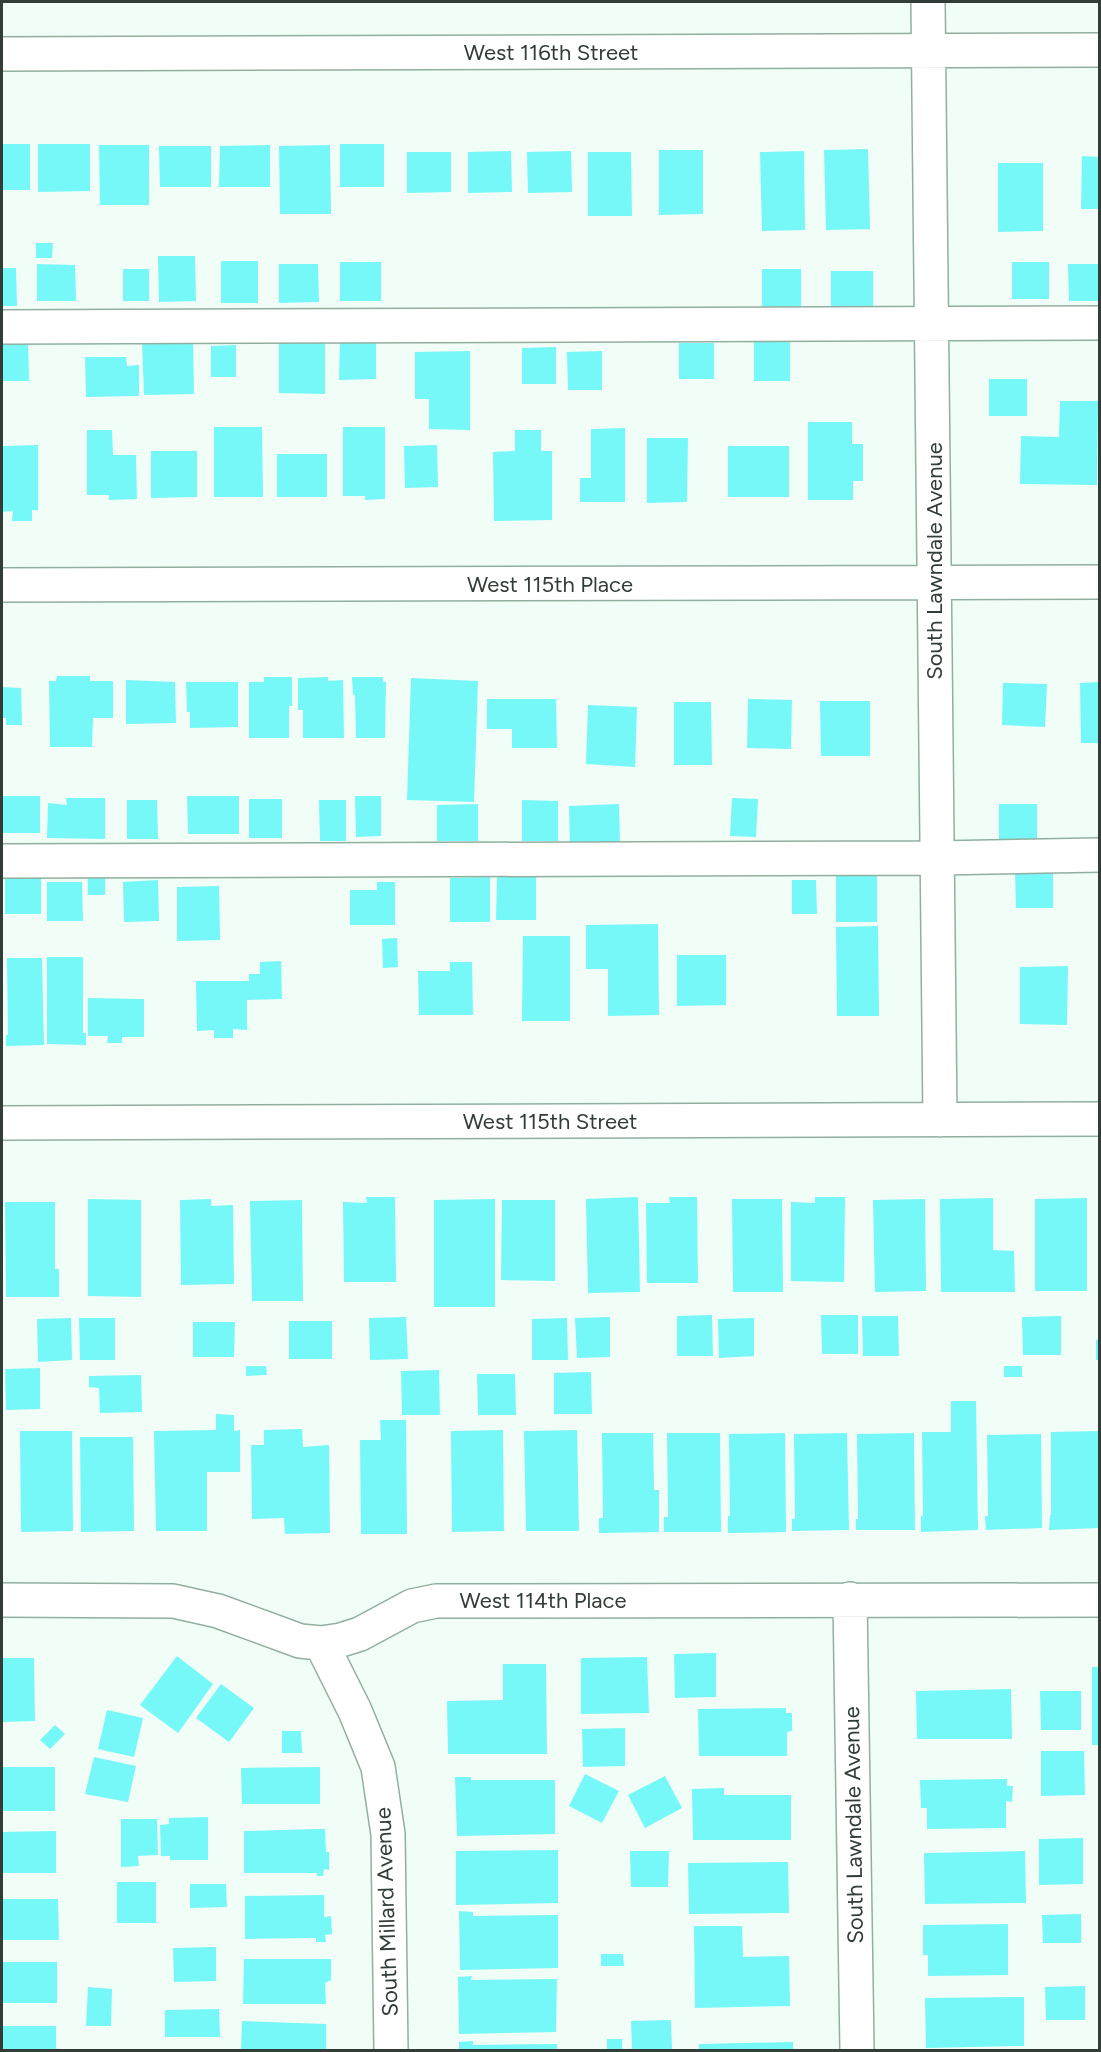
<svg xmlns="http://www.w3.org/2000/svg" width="1101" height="2052" viewBox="0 0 1101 2052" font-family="Figtree,sans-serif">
	<rect width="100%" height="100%" fill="#f1fef7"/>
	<path fill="#77f8f8" d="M2,144H30V190H2Z
		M38,144H90V191L38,192Z
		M340,144H384V187H340Z
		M99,145H149V205H100Z
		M270,145V187H219L220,146Z
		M330,145L331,214H280L279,146Z
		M159,146H211V187H160Z
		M868,149L870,229L826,230L824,150Z
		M659,150H703V214L659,215Z
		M511,151L512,192L468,193V152Z
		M571,151L572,192L528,193L527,152Z
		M804,151L805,230L762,231L760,152Z
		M407,152H451V192L407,193Z
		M588,152H631L632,216H588Z
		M1082,156L1100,157V209H1081Z
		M998,163H1043V231L998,232Z
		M36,243H53L52,258H36Z
		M158,256H195L196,301L159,302Z
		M221,261H258V303H221Z
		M340,262H381V301H340Z
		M1012,262H1049V299H1012Z
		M37,264L75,265L76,301H37Z
		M279,264H318L319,302L279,303Z
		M1068,264H1100V301H1069Z
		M2,268H16L17,306H2Z
		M123,269H149V301H123Z
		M762,269H801V307H762Z
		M831,271H873V307L831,308Z
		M279,338L325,340V394L279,393Z
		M376,338V379L339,380L340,339Z
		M754,339H790V381H754Z
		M2,340H28L29,381H2Z
		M193,341L194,394L144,395L142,342Z
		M679,343H714V379H679Z
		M236,345V377H211V346Z
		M556,347V384H522V348Z
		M470,351V430L429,429V399H415V352Z
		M602,351V390H568L567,352Z
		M85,357H126L127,366L139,365V396L86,397Z
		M989,379H1027V416H989Z
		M1060,401H1098L1097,485L1020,484L1021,436L1059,437Z
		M808,422H852V444H863V481H853V500H808Z
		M214,427H262L263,497H214Z
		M343,427H385V499L365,500V496H343Z
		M625,428V502H580V478H591V429Z
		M87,430H112L113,455H136L137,499L109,500V495H87Z
		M515,430H541V451H552V520L494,521L493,452L515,451Z
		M647,438H688L687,502L647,503Z
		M38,445V510H32V521H12L13,511L2,512V449H3V446Z
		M437,445L438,487L405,488L404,446Z
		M728,446H789V497H728Z
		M151,451H197V497L151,498Z
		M277,454H327V497H277Z
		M57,676H90V681H113V718H93L92,747H50L49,681H56Z
		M264,677H292V706H289V738H249V682H264Z
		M328,677V681L343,680L344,738H303V710H298V678Z
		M352,677H383V682H386L385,738H356L355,695H353Z
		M411,678L478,681L474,802L407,800Z
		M126,680L175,682L176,723L126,724Z
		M186,682H238V727L190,728V712H187Z
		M1100,682V743H1081L1080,683Z
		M1003,683L1047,684L1045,727L1002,725Z
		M2,687L21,688L22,725H6V718H2Z
		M487,699H556L557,748H512V729H487Z
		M748,699L792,700L791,749L747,748Z
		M820,701H870V756H821Z
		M674,702H711L712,765H674Z
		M588,705L637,707L635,767L586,764Z
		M2,796H40V833H2Z
		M187,796H239V834H188Z
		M355,796H381V836L356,837Z
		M66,798H105V839L47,838L48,803L67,805Z
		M732,798L758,799L756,837L730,836Z
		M249,799H282V838H249Z
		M127,800H157L158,839H127Z
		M319,800H346V841H320Z
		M522,800L558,801V841H522Z
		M478,804V841H437V805Z
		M619,804L620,845L570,846L569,806Z
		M999,804H1037V840H999Z
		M1015,871H1053V908H1016Z
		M105,872V895H88V873Z
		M497,875H536V920H496Z
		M836,875H877V922H836Z
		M490,877V922H450V878Z
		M5,878H41V914H5Z
		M158,880L159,921L124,922L123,882Z
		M792,880H816L817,914H792Z
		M47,882H82L83,921H47Z
		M377,882H395V925H350V890H377Z
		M219,886L220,940L177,941V887Z
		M658,924L659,1015L608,1016V969H586V925Z
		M878,926L879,1016H837L836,927Z
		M523,936H570V1021H522Z
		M397,938L398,967L383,968L382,939Z
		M677,955H726V1005L677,1006Z
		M47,957H83V1033H86V1045L47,1044Z
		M7,958H42L44,1045L6,1046V1035H8Z
		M281,961L282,999L247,1000V1030L233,1029V1038H214V1030L197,1031L196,981H249V974H260V962Z
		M450,962H472L473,1015H419L418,971H450Z
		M1068,966L1067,1025L1020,1024V967Z
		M88,998L144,999V1037H122V1043H107L108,1036H88Z
		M366,1197H395L396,1282H344L343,1202L367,1203Z
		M638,1197L640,1292L588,1293L586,1199Z
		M669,1197H697L698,1283H647L646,1203H670Z
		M815,1197H845L844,1282L791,1281V1202L815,1203Z
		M993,1198V1250L1014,1251L1015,1292H941L940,1199Z
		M1087,1198V1291H1035V1199Z
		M88,1199L141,1200V1297L88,1296Z
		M211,1199V1206L233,1205L234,1284L181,1285L180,1200Z
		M495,1199V1307H434V1200Z
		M732,1199H782L783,1292H733Z
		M925,1199L926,1291L875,1292L873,1200Z
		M302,1200L303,1301H252L250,1201Z
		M502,1200H555V1281L501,1280Z
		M5,1202H55V1269H59V1297H6Z
		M712,1315L713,1356H677V1316Z
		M821,1315H858V1354H822Z
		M862,1316H898L899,1356H863Z
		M1061,1316V1355H1023L1022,1317Z
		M406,1317L408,1359L370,1360L369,1318Z
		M610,1317V1357L577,1358L575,1318Z
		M71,1318L72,1360L38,1362L37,1319Z
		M79,1318H115V1360H80Z
		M567,1318L568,1360H532V1319Z
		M754,1318V1356L719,1358L718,1319Z
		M289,1321H332V1359H289Z
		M193,1322H235L234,1357H193Z
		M1100,1339V1360H1096V1340Z
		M246,1366H266L267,1375L246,1376Z
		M1004,1366H1022V1377H1004Z
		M40,1368V1409L6,1410L5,1369Z
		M439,1370L440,1415H402L401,1371Z
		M591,1372L592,1414H554V1373Z
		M477,1374H515L516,1415H478Z
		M141,1375L142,1412L100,1413L99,1388L89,1387V1376Z
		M951,1401H976L978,1530L921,1532V1516H923L922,1432H951Z
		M216,1414L234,1415V1431L240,1430V1472H207V1531H156L154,1431L216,1430Z
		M380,1420H406L407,1534H361L360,1440H381Z
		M302,1429L303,1447L329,1445L330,1533L285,1534L284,1518L252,1519L251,1445H264V1430Z
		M503,1430L504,1531L452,1532L451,1431Z
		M577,1430L579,1531H526L524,1431Z
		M20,1431H72L73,1531L21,1532Z
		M1100,1431V1528L1049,1530L1050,1515H1051V1432Z
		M602,1433H653L654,1490H659V1532L599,1533V1518H603Z
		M667,1433H720L721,1532H664V1517H668Z
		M785,1433L786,1532L728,1533V1516H730L729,1434Z
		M847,1433L849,1530L792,1531V1519H795L794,1434Z
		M914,1433L915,1530H856V1519H858L857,1434Z
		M1041,1434L1042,1528L986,1530L985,1516H988L987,1435Z
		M80,1437H133L134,1531L81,1532Z
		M716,1653V1697L675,1698L674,1654Z
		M177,1656L213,1684L178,1733L140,1705Z
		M647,1657L649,1713L581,1714V1658Z
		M2,1658H34L35,1721L2,1722Z
		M503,1664H546L547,1754H448L447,1701L503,1700Z
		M1092,1667H1100V1745H1092Z
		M221,1684L254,1708L229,1742L196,1718Z
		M1011,1689L1012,1739H917L916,1691Z
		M1040,1691H1081V1730H1041Z
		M786,1708V1713H792V1731L787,1732V1756H699L698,1709Z
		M107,1710L143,1718L134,1757L98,1749Z
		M55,1725L65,1734L50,1749L40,1740Z
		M625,1728V1766L583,1767L582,1729Z
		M282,1731H301L302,1753H282Z
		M1041,1751H1084L1085,1795L1041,1796Z
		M94,1757L136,1766L128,1802L85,1794Z
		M2,1767H55V1811H2Z
		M320,1767V1804H242L241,1768Z
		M585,1774L619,1791L602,1823L569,1806Z
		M665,1776L682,1808L645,1828L628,1795Z
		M455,1777H471V1780H555V1834L457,1836Z
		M1007,1779V1786H1013L1012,1802L1006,1801V1828L927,1829V1808H921L920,1780Z
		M724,1788V1795H791V1840H693L692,1789Z
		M208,1817V1860H170V1856H161L160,1825L169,1824V1818Z
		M121,1819H157L158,1855L138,1856L139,1866L121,1867Z
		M318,1829H325L326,1852H329V1870L324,1869L323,1876H317V1873H244V1831Z
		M56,1831V1873H2V1832Z
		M1083,1838V1884L1039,1885V1839Z
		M558,1850V1903L456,1905V1851Z
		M630,1851H669L668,1887H631Z
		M1025,1851L1026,1903L925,1904L924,1853Z
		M788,1862L789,1913L689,1914L688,1863Z
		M117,1882H156V1923H117Z
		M190,1884H226L227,1907L190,1908Z
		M324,1895V1917L331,1916L332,1934L325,1935L326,1942H316V1938L245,1939V1896Z
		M2,1899H58L59,1940H2Z
		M459,1911L473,1912V1916L558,1915V1968L460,1970Z
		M1081,1914V1943H1043L1042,1915Z
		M1008,1924V1975L928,1976V1955H923V1925Z
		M694,1926H742L743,1957L789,1956L790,2006L695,2008Z
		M216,1947V1981L174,1982L173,1948Z
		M601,1954H623L624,1966H601Z
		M244,1959H331V1980L325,1983L326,2004H243Z
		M2,1962H57V2003H2Z
		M472,1976L471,1980L557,1979L556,2032L459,2034L458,1977Z
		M1085,1986V2020H1046L1045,1987Z
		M88,1987L112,1989L111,2026H86Z
		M1024,1997V2046L926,2048L925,1998Z
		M219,2009L220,2037H165V2010Z
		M671,2020L672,2050H632L631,2021Z
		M242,2021L326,2024V2050H241Z
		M2,2026H56V2050H2Z
		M607,2039H622V2050H607Z
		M473,2041V2045L557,2044V2050H459V2042Z
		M793,2042V2050H699V2044Z"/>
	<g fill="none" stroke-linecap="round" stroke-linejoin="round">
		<defs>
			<path id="minor" d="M928,2L940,1120
				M2,54L1100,50
				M2,327L1100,323
				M2,585L1100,582
				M2,861L937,858L1100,855
				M2,1123L1100,1119
				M850,1599L857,2050
				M2,1600L173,1601L218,1611L300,1641L321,1643L341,1640L360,1634L412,1606L436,1601L1100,1600
				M321,1643L355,1711L378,1767L388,1834L391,2050"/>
		</defs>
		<use href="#minor" stroke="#91af9f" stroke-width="36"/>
		<use href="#minor" stroke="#fff" stroke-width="33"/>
	</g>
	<g text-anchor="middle" stroke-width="5" stroke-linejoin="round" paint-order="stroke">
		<g font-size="22" fill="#313d36" stroke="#fff">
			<text x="551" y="60">West 116th Street</text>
			<text transform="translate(934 561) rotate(-90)" y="8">South Lawndale Avenue</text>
			<text x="550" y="592">West 115th Place</text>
			<text x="550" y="1129">West 115th Street</text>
			<text x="543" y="1608">West 114th Place</text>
			<text transform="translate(853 1825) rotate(-91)" y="8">South Lawndale Avenue</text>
			<text transform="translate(386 1912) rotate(-92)" y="8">South Millard Avenue</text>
		</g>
	</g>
	<rect width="1101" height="2052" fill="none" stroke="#313d36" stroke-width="6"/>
</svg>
